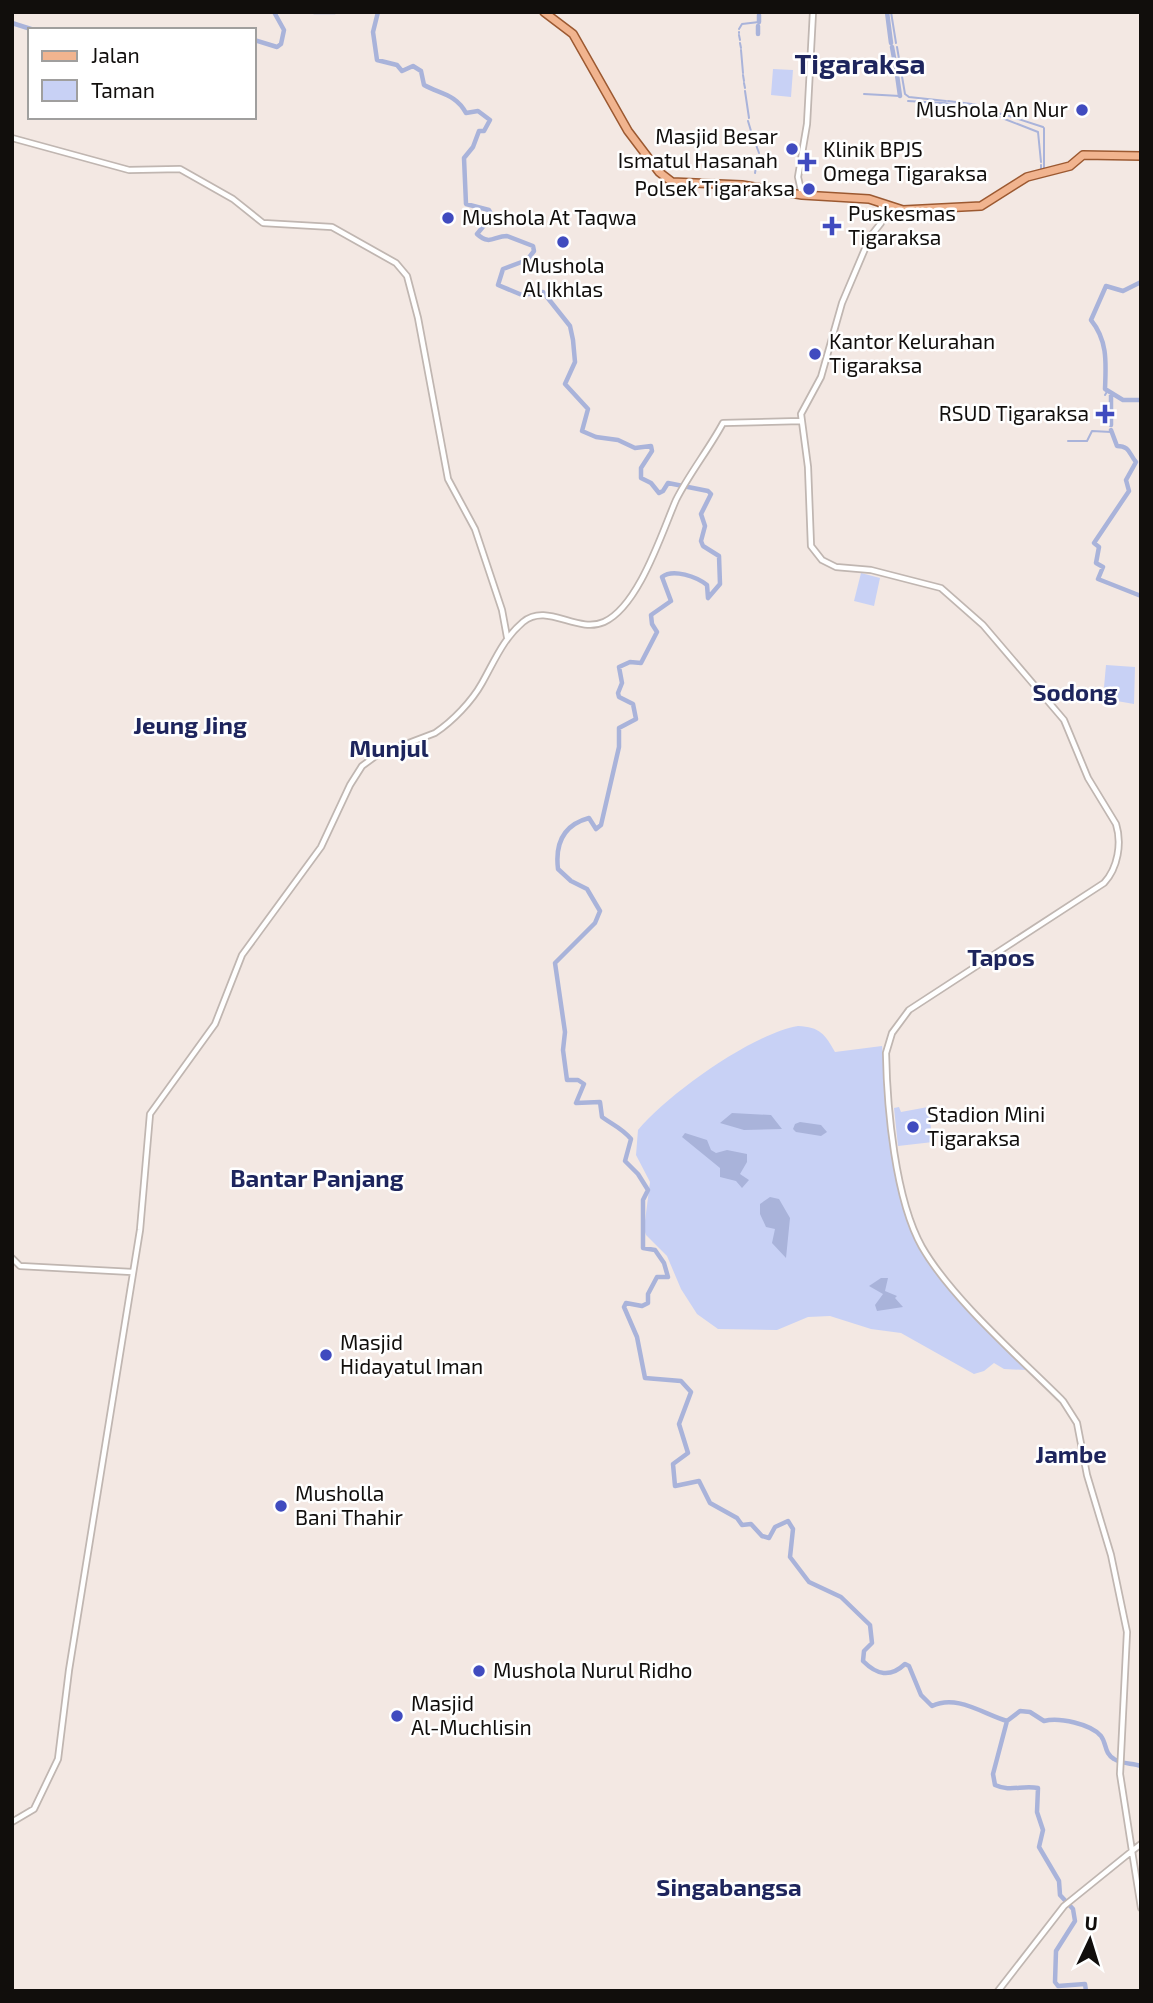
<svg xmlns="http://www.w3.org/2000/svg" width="1153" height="2003" viewBox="0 0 1153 2003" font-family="'Exo 2',sans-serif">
	<rect width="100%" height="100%" fill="#f3e8e3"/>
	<path fill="#c8d1f5" d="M773,69L793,70L791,97L771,95Z
		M861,573L880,578L874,606L854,601Z
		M1106,665L1135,667L1134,704L1111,700L1104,687Z
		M798,1026C820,1027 825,1034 835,1052L882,1046L899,1190L916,1242L953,1293L1026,1370L1004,1369L994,1363L984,1371L974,1374L901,1333L871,1329L830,1316L808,1317L777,1330L718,1329L697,1314L681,1289L667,1256L646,1235L644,1229L650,1182L636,1155L638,1130C668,1094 752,1034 798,1026Z
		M899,1107L901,1112L928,1107L933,1142L898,1146L894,1108Z"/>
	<path fill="#a9b3da" d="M732,1113L771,1115L782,1129L744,1130L720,1123Z
		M800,1122L821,1125L827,1132L821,1136L796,1132L793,1129L795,1124Z
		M685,1133L707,1140L711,1150L716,1153L727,1150L747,1154V1162L740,1174L749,1180L742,1188L736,1181L720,1177V1168L682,1137Z
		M770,1197L779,1199L790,1218L786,1258L772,1243L775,1229L766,1227L760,1214V1204Z
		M881,1278H888L885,1291L897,1296L895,1298L903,1307L877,1311L875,1305L883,1294L869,1286Z"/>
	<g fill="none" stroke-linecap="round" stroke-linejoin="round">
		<path stroke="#a9b3da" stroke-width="2" d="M891,12L896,43
			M739,29L742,24L759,22
			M739,32V33
			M739,35L740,40
			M740,43L741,48
			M897,47L905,94L909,97L946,101
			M741,50L743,73
			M743,75L744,81
			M744,83L745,88
			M745,91L749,118
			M864,94L900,96
			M908,101L943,103
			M948,101L972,104
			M944,103L970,107
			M974,104L1001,114
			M972,108L1000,117
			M1003,114L1043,127
			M1002,118L1038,132L1041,162
			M748,121L751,131
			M752,134L759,153
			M1041,165V171
			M1044,171V128
			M755,173L758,156
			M1105,395L1108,390
			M1068,441H1087L1092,431L1111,432"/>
		<path stroke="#a9b3da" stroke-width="4.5" d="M314,12H335
			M378,12L373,32L377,60L397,65L402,71L413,66L421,71L424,85C440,94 456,94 466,113L478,111L490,120L484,131H479L473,147L464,158L466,204L489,210L492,216L477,234C490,246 494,236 507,236L533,246L534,251L527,260L503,269L498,285L522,295L543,292L570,326L573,340L575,362L565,384L588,409L582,431L596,437L618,440L635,448L651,446L652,451L641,468V478L651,483L659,493L663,491L668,483L708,491L711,494L701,514L705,526L701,541L703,546L719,556L720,584L708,598L707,585C697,577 673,568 662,577L671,601L651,615L652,624L657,632L641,663L630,662L619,667L622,683L618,693L619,697L633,704L636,719L619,728V747L601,825L596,829L589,818C563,825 555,844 558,869L571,881L587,889L600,911L595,923L555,963L565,1032L563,1050L567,1080H578L584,1084L576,1103L600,1102L602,1117C613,1125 622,1128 631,1139L625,1161L638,1174L648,1190L643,1200V1248L655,1250L664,1263L668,1277H657L648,1294V1303L642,1306L626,1303L624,1307L637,1337L645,1378L681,1381L691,1392L679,1424L688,1453L673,1464L675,1486L699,1481L710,1503L737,1518L742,1525L751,1524L762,1536L769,1538L775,1527L788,1521L793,1529L790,1557L809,1582L841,1597L870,1625L872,1643L864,1651L863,1661C877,1675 890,1678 905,1664L909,1666L921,1695L932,1706C957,1694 983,1714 1007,1721
			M887,12L891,43
			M759,22V15
			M12,23L34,30
			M758,34V26
			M254,40L277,47L281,44L284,30L274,12
			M892,47L894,58
			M895,61L900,96
			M1141,282L1123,291L1106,286L1091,320C1108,341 1106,363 1105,389L1123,400H1141
			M1111,425V393
			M1111,430L1117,446C1130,446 1129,454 1136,462L1126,480L1129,491L1094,543L1099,547L1096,563L1103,567L1098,579L1141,596
			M1086,1991L1085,1984L1058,1986L1055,1982L1056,1951L1075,1921L1073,1909L1060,1895L1059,1881L1039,1847L1043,1830L1037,1812L1038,1788C1022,1785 1010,1792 995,1785L993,1774L1007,1721L1020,1711L1030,1712L1044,1721C1059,1717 1091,1724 1101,1736C1107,1744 1104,1753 1114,1759C1121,1764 1133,1763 1141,1766"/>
		<defs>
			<path id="minor" d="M12,138L129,170L180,169L233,199L263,223L332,227L396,263L407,276L418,318L448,479L475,529L502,610L507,637
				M802,195L798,177L807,124L813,12
				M881,204V223L870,237L842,303L821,377L801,414L808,467L811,546L822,560L836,567L871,570L941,588L983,625L1064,720L1088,778L1116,824C1122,843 1118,868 1104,883L909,1010L892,1033L886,1053C887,1108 895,1199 922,1247C952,1299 1020,1358 1063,1401L1077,1423L1087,1475L1111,1555L1127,1632L1120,1774L1132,1851L1064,1906L998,1991
				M12,1258L20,1266L132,1272
				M12,1822L34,1809L58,1759L69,1670L140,1230L150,1114L215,1024L242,955L321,847L350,785L362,766L377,755L435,733C453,721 472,701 482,683C495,660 503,639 523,622C547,602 577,634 604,622C639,606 662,532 676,500C689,474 709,449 723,423L801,421
				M1141,1844L1132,1851L1141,1908"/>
			<path id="major" d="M544,12L573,34L628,131L659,172L672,182L742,185L802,195L869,199L903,210L981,206L1027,177L1070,166L1083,155L1141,156
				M634,163L651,164"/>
		</defs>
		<use href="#minor" stroke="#c0b6b1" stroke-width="8"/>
		<use href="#major" stroke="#9c5931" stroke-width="10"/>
		<use href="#minor" stroke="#fff" stroke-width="4.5"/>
		<use href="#major" stroke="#f1b48f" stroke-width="7"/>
	</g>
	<g fill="#404bbf" stroke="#fff" stroke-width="2.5">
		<circle cx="1082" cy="110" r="7"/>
		<circle cx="792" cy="149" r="7"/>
		<path d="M803.5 151.5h7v7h7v7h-7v7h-7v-7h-7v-7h7z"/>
		<circle cx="809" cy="189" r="7"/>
		<circle cx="448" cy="218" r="7"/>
		<path d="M828.5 215.5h7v7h7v7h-7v7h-7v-7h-7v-7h7z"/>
		<circle cx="563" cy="242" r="7"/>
		<circle cx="815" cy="354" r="7"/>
		<path d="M1101.5 403.5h7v7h7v7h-7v7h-7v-7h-7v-7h7z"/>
		<circle cx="913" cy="1127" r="7"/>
		<circle cx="326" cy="1355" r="7"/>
		<circle cx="281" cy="1506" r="7"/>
		<circle cx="479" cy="1671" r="7"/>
		<circle cx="397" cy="1716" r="7"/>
	</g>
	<g text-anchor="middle" stroke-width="5" stroke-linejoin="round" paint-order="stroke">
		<g font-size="21" fill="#110e0c" stroke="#fff" text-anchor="start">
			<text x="1068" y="117" text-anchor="end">Mushola An Nur</text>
			<text x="778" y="144" text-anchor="end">Masjid Besar<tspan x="778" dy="24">Ismatul Hasanah</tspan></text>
			<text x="823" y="157">Klinik BPJS<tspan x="823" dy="24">Omega Tigaraksa</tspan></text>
			<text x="795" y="196" text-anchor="end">Polsek Tigaraksa</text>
			<text x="848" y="221">Puskesmas<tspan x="848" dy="24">Tigaraksa</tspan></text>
			<text x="462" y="225">Mushola At Taqwa</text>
			<text x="563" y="273" text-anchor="middle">Mushola<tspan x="563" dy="24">Al Ikhlas</tspan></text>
			<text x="829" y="349">Kantor Kelurahan<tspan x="829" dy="24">Tigaraksa</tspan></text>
			<text x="1089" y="421" text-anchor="end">RSUD Tigaraksa</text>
			<text x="927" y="1122">Stadion Mini<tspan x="927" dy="24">Tigaraksa</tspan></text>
			<text x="340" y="1350">Masjid<tspan x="340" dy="24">Hidayatul Iman</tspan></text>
			<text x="295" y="1501">Musholla<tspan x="295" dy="24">Bani Thahir</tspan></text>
			<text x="493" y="1678">Mushola Nurul Ridho</text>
			<text x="411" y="1711">Masjid<tspan x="411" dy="24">Al-Muchlisin</tspan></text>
		</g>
		<g font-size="24" font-weight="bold" fill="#1e255d" stroke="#fff">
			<text x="1075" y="701">Sodong</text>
			<text x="190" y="734">Jeung Jing</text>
			<text x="389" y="757">Munjul</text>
			<text x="1001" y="966">Tapos</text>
			<text x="317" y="1187">Bantar Panjang</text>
			<text x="1071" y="1463">Jambe</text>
			<text x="729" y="1896">Singabangsa</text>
		</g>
		<g font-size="28" font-weight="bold" fill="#1e255d" stroke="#fff">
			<text x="860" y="74">Tigaraksa</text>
		</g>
	</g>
	<rect width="1153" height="2003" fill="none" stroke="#110e0c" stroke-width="28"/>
	<rect x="28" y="28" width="228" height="91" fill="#ffffff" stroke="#a09f9e" stroke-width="2"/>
	<rect x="42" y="51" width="35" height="10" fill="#f1b48f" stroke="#a09f9e" stroke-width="2"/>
	<text x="91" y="63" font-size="21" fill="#110e0c">Jalan</text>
	<rect x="42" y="80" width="35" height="21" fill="#c8d1f5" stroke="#a09f9e" stroke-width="2"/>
	<text x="91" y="98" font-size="21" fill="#110e0c">Taman</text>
	<g transform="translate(1090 1940) rotate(4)" stroke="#ffffff" stroke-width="5" paint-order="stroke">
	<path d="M0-5L12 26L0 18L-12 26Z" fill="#110e0c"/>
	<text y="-10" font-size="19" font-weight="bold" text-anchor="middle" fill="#110e0c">U</text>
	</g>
</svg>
